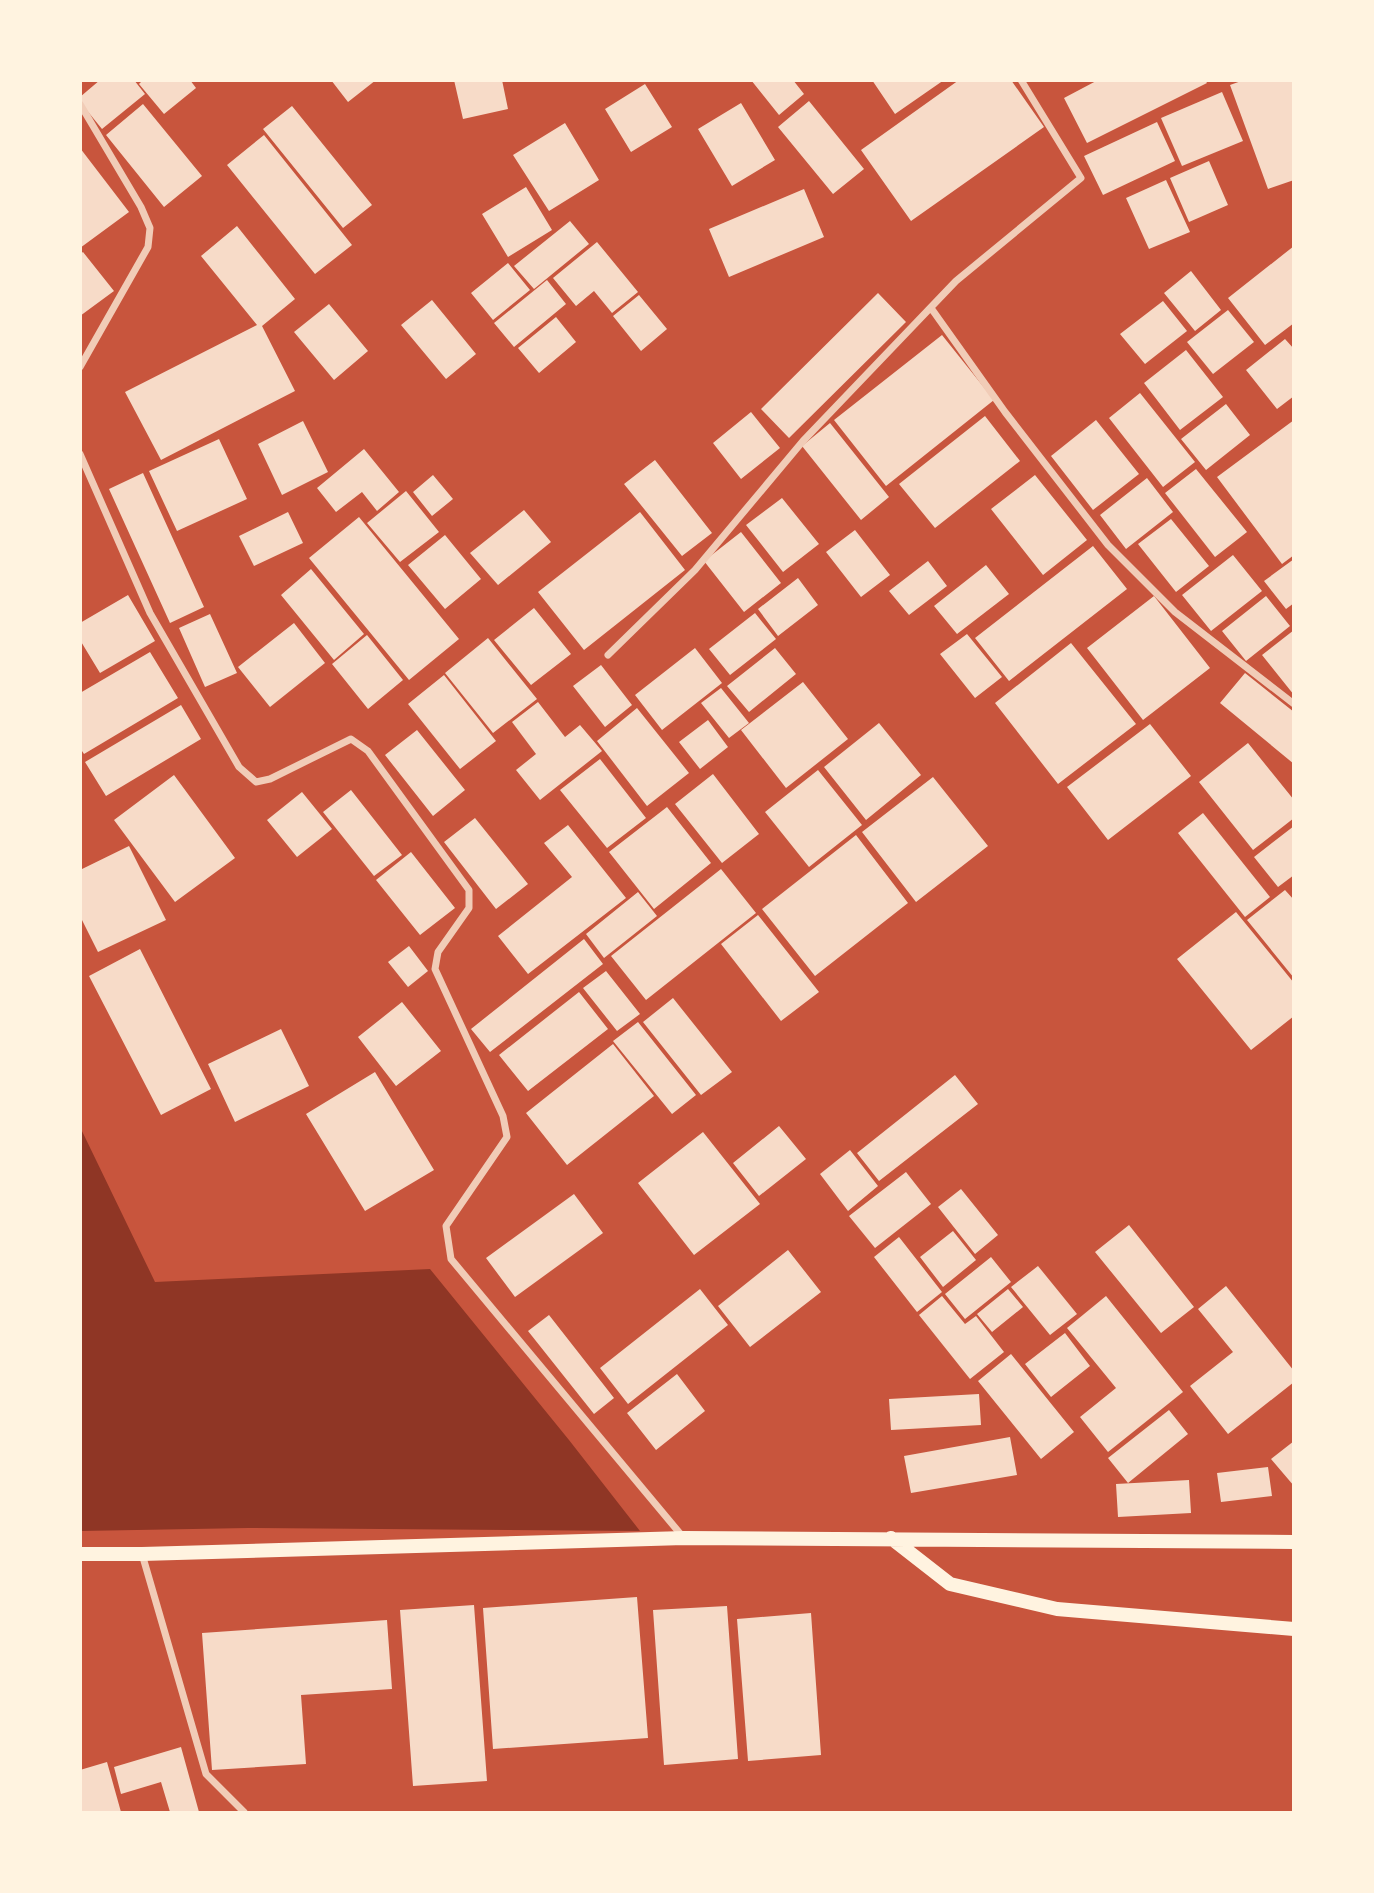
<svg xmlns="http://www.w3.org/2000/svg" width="1374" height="1893" viewBox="0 0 1374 1893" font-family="'Source Sans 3',sans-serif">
	<rect width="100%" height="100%" fill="#c8553d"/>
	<path fill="#8f3625" d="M81,1129L155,1282L430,1269L569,1440L640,1531L248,1528L81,1531Z"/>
	<path fill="#f7dbc8" d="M100,80H134L145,94L102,129L80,102V97Z
		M143,80H190L196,88L164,114L139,84Z
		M331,80H376L348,102Z
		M454,80H502L508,109L463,119Z
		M751,80H793L804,94L779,115Z
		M872,80H944L895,114Z
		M959,80H1011L1044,127L911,221L861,150Z
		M1098,80H1205L1207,83L1087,143L1064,98Z
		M1244,80H1294V180L1268,189L1230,85Z
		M645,84L672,127L631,152L605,109Z
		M1222,92L1243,141L1182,166L1161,118Z
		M809,101L864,169L833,194L778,127Z
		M741,103L775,160L732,186L698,129Z
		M143,104L202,176L164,207L106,135Z
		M292,106L372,205L343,228L263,129Z
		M1157,122L1175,161L1103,195L1084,156Z
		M565,123L599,180L549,211L513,155Z
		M264,135L352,245L315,274L227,165Z
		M80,148L129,212L80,248Z
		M1209,161L1228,205L1189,222L1170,178Z
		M1166,180L1190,232L1149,249L1126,198Z
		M526,187L552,230L508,257L482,214Z
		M804,189L824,237L729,277L709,229Z
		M570,221L589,244L534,289L514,266Z
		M237,226L295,299L262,326L295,391L161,460L125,392L257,325L201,256Z
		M597,242L638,292L612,313L594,291L576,306L553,278Z
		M1294,246V323L1265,345L1228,298Z
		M83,252L114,291L80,316V254Z
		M508,263L530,290L493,320L471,293Z
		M1191,271L1221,310L1195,331L1164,293Z
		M547,280L566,304L514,347L494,323Z
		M878,293L906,322L789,438L761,409Z
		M639,295L667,329L641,351L613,316Z
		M432,300L476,354L446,379L401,325Z
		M1163,301L1187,331L1145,364L1120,334Z
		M329,304L368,351L334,380L294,332Z
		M1228,310L1254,342L1213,374L1187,342Z
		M556,317L576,342L539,373L518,348Z
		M942,335L994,400L886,486L834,420Z
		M1285,339L1294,349V396L1277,409L1246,370Z
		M1186,350L1223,397L1180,430L1144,383Z
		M1140,393L1195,462L1163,487L1109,418Z
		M1226,404L1250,435L1206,470L1181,439Z
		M751,412L780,448L741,479L713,443Z
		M985,416L1020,461L935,528L899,484Z
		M1096,420L1139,474L1093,510L1051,456Z
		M1294,420V555L1282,564L1217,477Z
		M303,421L328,472L282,495L258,444Z
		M830,423L889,497L861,520L802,446Z
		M219,439L247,499L177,531L149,471Z
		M364,449L399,492L377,511L362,492L336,512L317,488Z
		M655,460L712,533L682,556L624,484Z
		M1196,469L1247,532L1215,557L1165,493Z
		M143,473L204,607L170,623L109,489Z
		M433,475L453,499L432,516L413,492Z
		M1035,475L1087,540L1043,575L991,509Z
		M1147,478L1173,512L1126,549L1100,515Z
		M406,491L439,532L400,562L367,523Z
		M782,498L819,544L783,572L746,525Z
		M524,510L551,542L498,585L470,553Z
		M288,512L303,543L254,566L239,536Z
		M640,512L685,570L584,650L538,592Z
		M359,517L459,639L409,680L309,558Z
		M1171,519L1209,566L1176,592L1138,544Z
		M855,530L890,575L861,597L826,552Z
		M741,532L781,583L744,612L704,561Z
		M445,535L481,579L445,609L408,565Z
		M1093,546L1127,589L1009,681L975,638Z
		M1233,555L1262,591L1211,631L1182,595Z
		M1294,559V603L1286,609L1264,581Z
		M928,561L947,586L909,615L889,591Z
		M986,565L1009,594L957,634L934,606Z
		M311,569L364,634L334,660L281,595Z
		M798,578L818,605L778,636L758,609Z
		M128,595L155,641L100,673L80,640V623Z
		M1154,596L1210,668L1143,720L1087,648Z
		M1266,596L1290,626L1246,661L1222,631Z
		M534,608L571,654L531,685L494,640Z
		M755,613L776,639L730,675L709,649Z
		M210,614L237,673L205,687L179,628Z
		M294,623L325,663L270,707L238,667Z
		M1294,630V695L1262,655Z
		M967,634L1002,677L975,698L940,654Z
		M367,635L403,680L368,709L332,664Z
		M488,638L537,699L493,733L445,673Z
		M1071,643L1136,724L1058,784L995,703Z
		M695,648L722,683L662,730L635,695Z
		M775,648L796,674L749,712L727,686Z
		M150,652L178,698L84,754L80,748V693Z
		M601,665L632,705L605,727L573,686Z
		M1245,673L1294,712V764L1220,703Z
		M444,675L496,741L460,769L408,704Z
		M803,682L848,739L786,788L741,730Z
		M721,688L749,723L729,738L701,703Z
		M538,702L565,737L580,725L602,751L540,800L516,770L536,754L512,722Z
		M181,705L201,739L106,796L85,762Z
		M637,708L689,773L647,806L597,741Z
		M708,720L728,747L700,769L679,742Z
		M879,723L921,775L866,820L824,767Z
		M1150,724L1191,776L1108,840L1067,787Z
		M417,730L465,790L433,816L385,755Z
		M1248,743L1294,800V818L1253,850L1199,782Z
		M600,759L646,818L607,848L560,790Z
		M818,770L862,825L809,867L765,812Z
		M713,774L759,834L722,863L675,804Z
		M174,775L235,858L175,902L114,820Z
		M933,777L988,846L916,902L862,832Z
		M351,790L402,855L374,876L323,812Z
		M302,792L332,829L297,857L267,820Z
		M667,807L711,863L654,909L609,852Z
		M1203,813L1270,897L1245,917L1178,833Z
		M475,818L528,884L496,909L444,842Z
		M568,825L626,898L528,974L498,936L572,877L544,843Z
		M1294,826V875L1278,887L1254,857Z
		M856,835L908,903L815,976L762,909Z
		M129,846L166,920L98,952L80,916V870Z
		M411,852L455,908L420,935L376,880Z
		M721,869L756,913L646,1000L611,956Z
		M1285,890L1294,900V978L1247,920Z
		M638,892L657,916L604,958L586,934Z
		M1236,912L1294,983V1016L1251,1050L1177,959Z
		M758,915L819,992L781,1021L721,944Z
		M584,939L603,964L490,1052L471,1029Z
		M409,946L428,971L408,987L388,962Z
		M140,949L211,1089L161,1115L89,976Z
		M606,971L640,1014L617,1031L583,988Z
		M579,992L608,1029L528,1091L499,1055Z
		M673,998L732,1072L701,1095L643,1022Z
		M402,1002L441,1051L396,1086L358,1037Z
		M638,1022L696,1095L672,1114L613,1041Z
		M281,1029L309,1086L235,1122L208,1064Z
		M613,1044L654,1096L567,1165L526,1113Z
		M375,1072L434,1170L365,1211L306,1114Z
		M955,1075L978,1104L879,1181L857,1153Z
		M779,1126L806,1159L759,1196L733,1163Z
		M703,1132L760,1204L694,1255L638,1183Z
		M850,1150L878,1186L848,1211L820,1174Z
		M906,1172L931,1204L875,1248L849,1216Z
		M961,1189L998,1235L975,1254L938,1207Z
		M574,1194L603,1233L515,1297L486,1258Z
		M1129,1225L1194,1307L1161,1333L1095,1252Z
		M953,1231L976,1260L943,1287L920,1257Z
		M899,1237L942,1292L917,1312L874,1257Z
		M788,1250L821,1292L750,1347L718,1306Z
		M991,1257L1011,1282L965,1319L945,1294Z
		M1038,1266L1077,1314L1050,1335L1011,1287Z
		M1226,1286L1294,1371V1382L1228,1434L1190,1386L1233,1352L1198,1309Z
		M700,1289L728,1325L628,1404L600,1368Z
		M1008,1289L1023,1307L992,1332L977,1314Z
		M942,1296L965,1324L976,1316L1004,1352L970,1379L919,1315Z
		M1106,1296L1183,1392L1108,1452L1080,1417L1116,1388L1067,1328Z
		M549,1315L614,1398L594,1414L528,1331Z
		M1065,1333L1090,1366L1051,1397L1025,1364Z
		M1011,1354L1074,1432L1041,1459L978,1381Z
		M677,1374L705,1411L656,1450L627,1413Z
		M979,1394L981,1425L891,1430L889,1399Z
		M1169,1410L1188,1434L1128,1483L1108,1458Z
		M1010,1437L1017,1475L911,1493L904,1456Z
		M1294,1441V1486L1271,1459Z
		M1268,1467L1272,1496L1221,1502L1217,1473Z
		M1189,1480L1191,1513L1118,1517L1116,1484Z
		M637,1597L648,1738L493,1749L483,1608Z
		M474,1605L487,1781L413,1786L400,1610Z
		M727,1606L738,1759L664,1765L653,1610Z
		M811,1613L821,1755L748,1761L737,1619Z
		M387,1620L392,1689L301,1695L306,1764L212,1770L202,1633Z
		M181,1747L199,1812H170L161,1782L121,1794L114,1767Z
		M107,1762L121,1812H80V1770Z"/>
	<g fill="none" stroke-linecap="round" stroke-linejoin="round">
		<path stroke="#f1ccb7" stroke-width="7" d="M80,104L141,207L150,228L148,247L80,367
			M931,308L1005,412L1108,545L1175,612L1294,704
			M80,454L150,613L239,767L256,782L270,779L351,739L368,751L469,890V908L438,952L435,969L503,1116L507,1137L446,1226L451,1259L683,1537
			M608,655L695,570L803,441L956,281L1081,178L1021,80
			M142,1554L206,1774L244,1812"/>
		<path stroke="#fff3e0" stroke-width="14" d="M891,1538L950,1584L1057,1609L1294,1629
			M80,1554H142L684,1538L1294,1542"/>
	</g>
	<rect width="1374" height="1893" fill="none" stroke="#fff3e0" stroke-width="164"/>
</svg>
